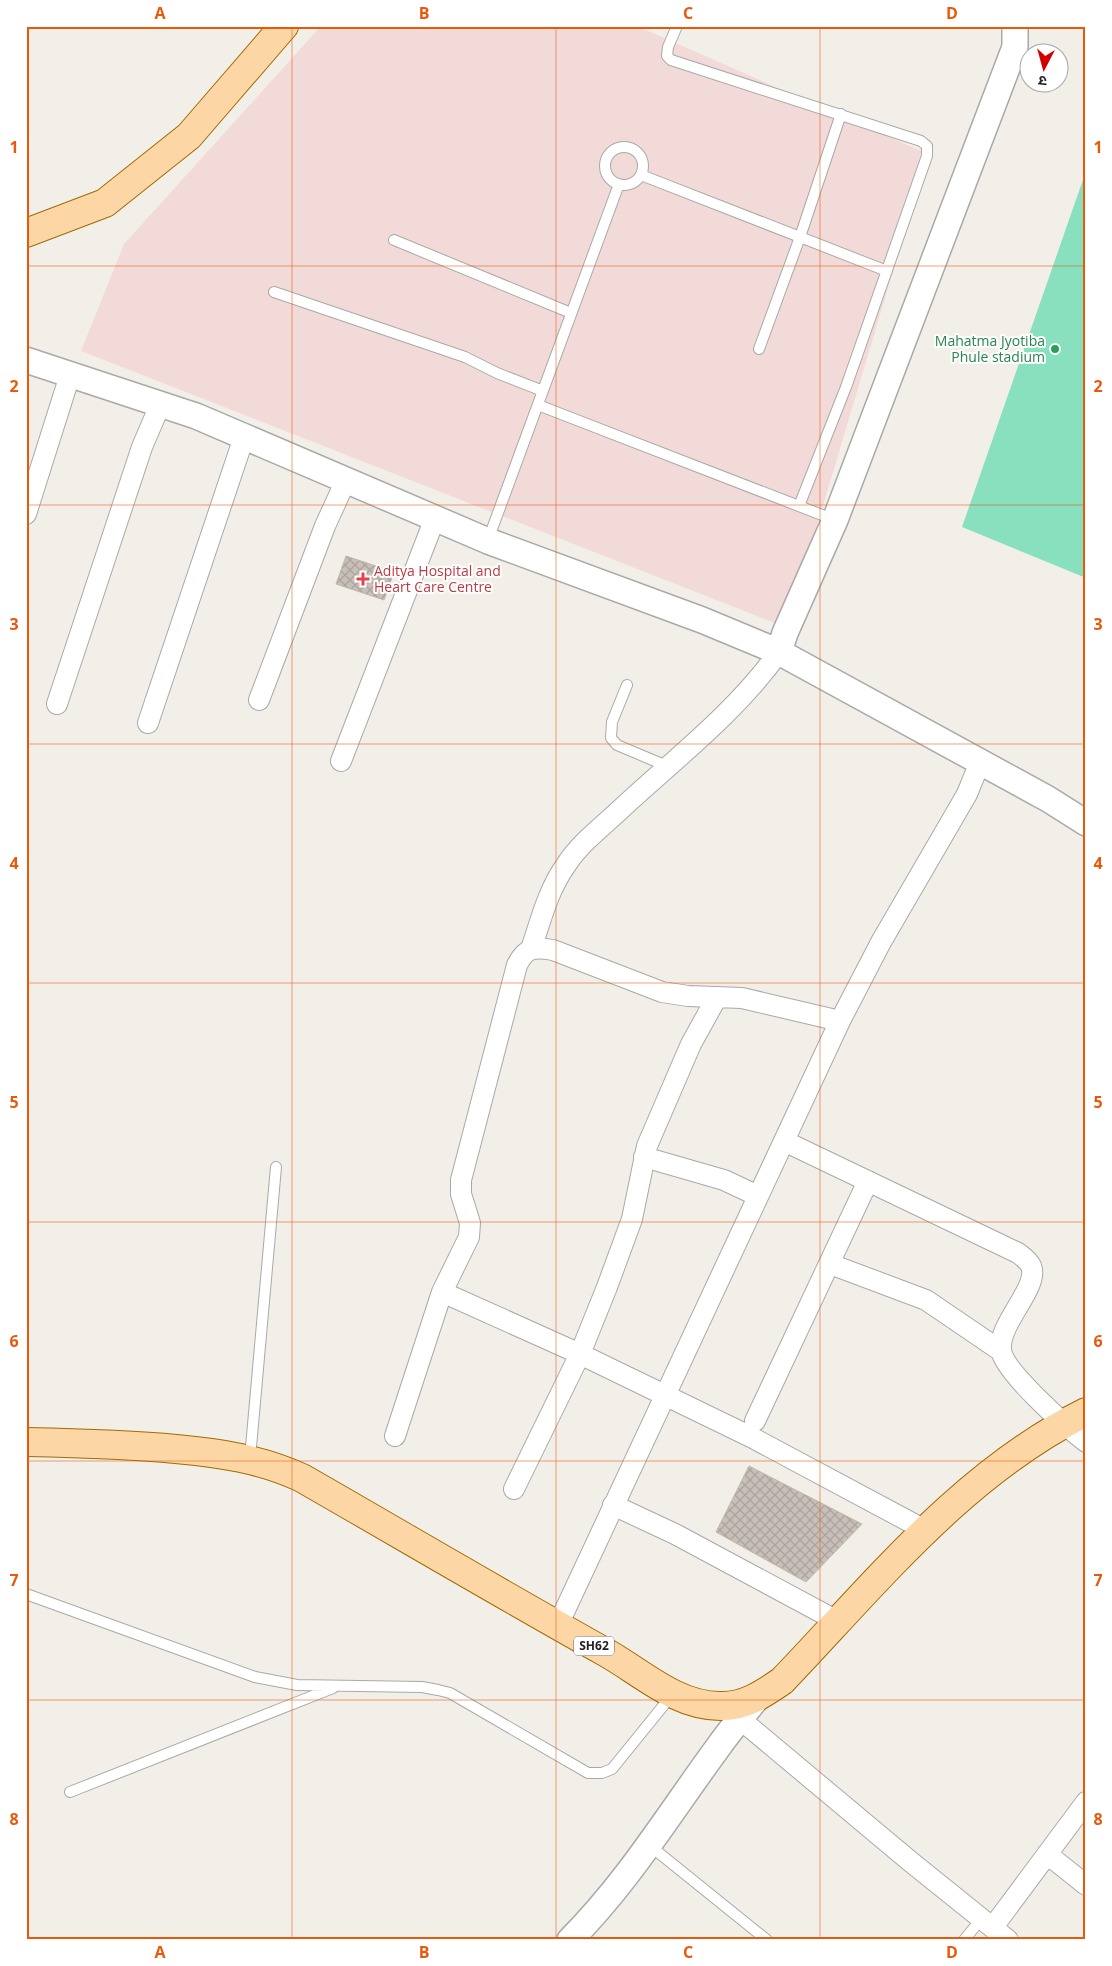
<svg xmlns="http://www.w3.org/2000/svg" width="1112" height="1966" viewBox="0 0 1112 1966" font-family="'Open Sans','Noto Sans Devanagari',sans-serif">
	<defs>
		<pattern id="building-cross-hatch" width="8" height="8" patternUnits="userSpaceOnUse" patternTransform="scale(1.25)"><rect width="8" height="8" fill="#c7bfb8"/><path d="M0 0l8 8M0 8l8-8" fill="none" stroke="#aba49e"/></pattern>
	</defs>
	<rect width="100%" height="100%" fill="#f2efe9"/>
	<path fill="#f2dad9" d="M321,26H637L928,154L785,633L779,625L775,623L81,351L124,244Z"/>
	<path fill="#88e0be" d="M1086,171V578L962,527Z"/>
	<path fill="url(#building-cross-hatch)" stroke="#c4b6ab" d="M346,556L394,572L384,600L336,584Z
		M749,1466L862,1524L806,1582L716,1532Z"/>
	<g fill="none" stroke-linecap="round" stroke-linejoin="round">
		<defs>
			<path id="service" d="M677,26L668,47L667,56L671,60L921,141L927,146V156L846,387L799,506
				M605 166a19 19 0 1 1 38 0a19 19 0 1 1-38 0Z
				M641,175L887,271
				M394,240L571,313
				M274,292L465,357L497,373L543,391
				M759,349L800,237L841,114
				M538,405L835,520
				M488,540L619,184
				M627,685L612,722L611,738L617,745L667,766
				M250,1458L276,1167
				M26,1594L255,1677L297,1685L422,1687L438,1690L450,1693L588,1773H602L612,1769L672,1695
				M70,1792L333,1688
				M649,1845L767,1940
				M964,1940L982,1918"/>
			<path id="minor" d="M26,514L70,375
				M259,700L325,526L346,480
				M57,704L142,447L160,405
				M148,723L244,437
				M341,761L435,518
				M531,949C541,920 548,890 566,865C580,843 603,826 622,808C676,758 736,712 779,652
				M784,1141L1018,1253C1023,1257 1028,1260 1031,1266C1040,1287 998,1323 1001,1350C1004,1372 1067,1427 1086,1442
				M644,1157L724,1180L758,1196
				M830,1264L926,1300L1001,1351
				M442,1292L580,1354L751,1437L925,1530
				M755,1421L868,1181
				M395,1436L442,1292L469,1237L470,1223L461,1194V1180L517,965C526,947 534,947 553,950L662,992L688,996L742,998L840,1021
				M514,1489L580,1354L607,1287L632,1219L647,1146L691,1044L717,997
				M613,1505L675,1534L839,1622
				M558,1625L840,1021L881,942L967,794L980,762
				M740,1719L911,1862L1008,1940
				M1047,1854L1086,1885
				M993,1927L1086,1802"/>
			<path id="tertiary" d="M26,360L196,416L488,541L702,620L779,652L1048,799L1086,823
				M779,652L785,633L835,520L1015,47V26
				M570,1940C628,1882 671,1811 719,1746C731,1729 744,1714 757,1698"/>
			<path id="primary" d="M26,233L105,203L189,136L284,26
				M26,1442C76,1443 126,1444 176,1449C220,1453 261,1459 302,1478C403,1536 503,1595 605,1652C641,1672 676,1706 720,1706C744,1707 763,1694 782,1681C875,1584 963,1473 1086,1412"/>
		</defs>
		<use href="#service" stroke="#a9a9a9" stroke-width="12"/>
		<use href="#minor" stroke="#a9a9a9" stroke-width="22"/>
		<use href="#tertiary" stroke="#a9a9a9" stroke-width="28"/>
		<use href="#primary" stroke="#a06b00" stroke-width="30"/>
		<use href="#service" stroke="#fff" stroke-width="10"/>
		<use href="#minor" stroke="#fff" stroke-width="20"/>
		<use href="#tertiary" stroke="#fff" stroke-width="25"/>
		<use href="#primary" stroke="#fcd6a4" stroke-width="28"/>
	</g>
	<path fill="none" stroke="#e8590c" stroke-width="1" stroke-opacity="0.55" d="M292,26V1940M556,26V1940M820,26V1940M26,266H1086M26,505H1086M26,744H1086M26,983H1086M26,1222H1086M26,1461H1086M26,1700H1086"/>
	<circle fill="#2e9e5b" stroke="#fff" stroke-width="2" cx="1055" cy="349" r="5"/>
	<path fill="#e0444e" stroke="#fff" stroke-width="2" d="M360.5 571.5h5v5h5v5h-5v5h-5v-5h-5v-5h5z"/>
	<g text-anchor="middle" stroke-width="4" stroke-linejoin="round" paint-order="stroke">
		<rect fill="#fff" stroke="#646464" stroke-width="1" x="574" y="1636.5" width="40" height="19" rx="4"/>
		<g font-size="12" font-weight="bold" fill="#222">
			<text x="594" y="1650">SH62</text>
		</g>
		<g font-size="14" fill="#27864d" stroke="#fff" text-anchor="end">
			<text x="1045" y="346">Mahatma Jyotiba<tspan x="1045" dy="16">Phule stadium</tspan></text>
		</g>
		<g font-size="14" fill="#be3a42" stroke="#fff" text-anchor="start">
			<text x="374" y="576">Aditya Hospital and<tspan x="374" dy="16">Heart Care Centre</tspan></text>
		</g>
	</g>
	<rect width="1112" height="1966" fill="none" stroke="#ffffff" stroke-width="55"/>
	<g transform="translate(1044 68) rotate(186)"><circle r="24" fill="#ffffff" stroke="#a7a7a7"/>
	<path d="M0-4L9 19L0 12L-9 19Z" fill="#d40000"/>
	<text y="-8" font-size="14" font-weight="bold" text-anchor="middle" fill="#222222">उ</text>
	</g>
	<rect x="28" y="28" width="1056" height="1910" fill="none" stroke="#e8590c" stroke-width="2"/>
	<g font-size="16" text-anchor="middle" font-weight="bold" fill="#e8590c">
		<text x="160" y="19">A</text>
		<text x="424" y="19">B</text>
		<text x="688" y="19">C</text>
		<text x="952" y="19">D</text>
		<text x="14" y="153">1</text>
		<text x="1098" y="153">1</text>
		<text x="14" y="392">2</text>
		<text x="1098" y="392">2</text>
		<text x="14" y="630">3</text>
		<text x="1098" y="630">3</text>
		<text x="14" y="869">4</text>
		<text x="1098" y="869">4</text>
		<text x="14" y="1108">5</text>
		<text x="1098" y="1108">5</text>
		<text x="14" y="1347">6</text>
		<text x="1098" y="1347">6</text>
		<text x="14" y="1586">7</text>
		<text x="1098" y="1586">7</text>
		<text x="14" y="1825">8</text>
		<text x="1098" y="1825">8</text>
		<text x="160" y="1958">A</text>
		<text x="424" y="1958">B</text>
		<text x="688" y="1958">C</text>
		<text x="952" y="1958">D</text>
	</g>
</svg>
